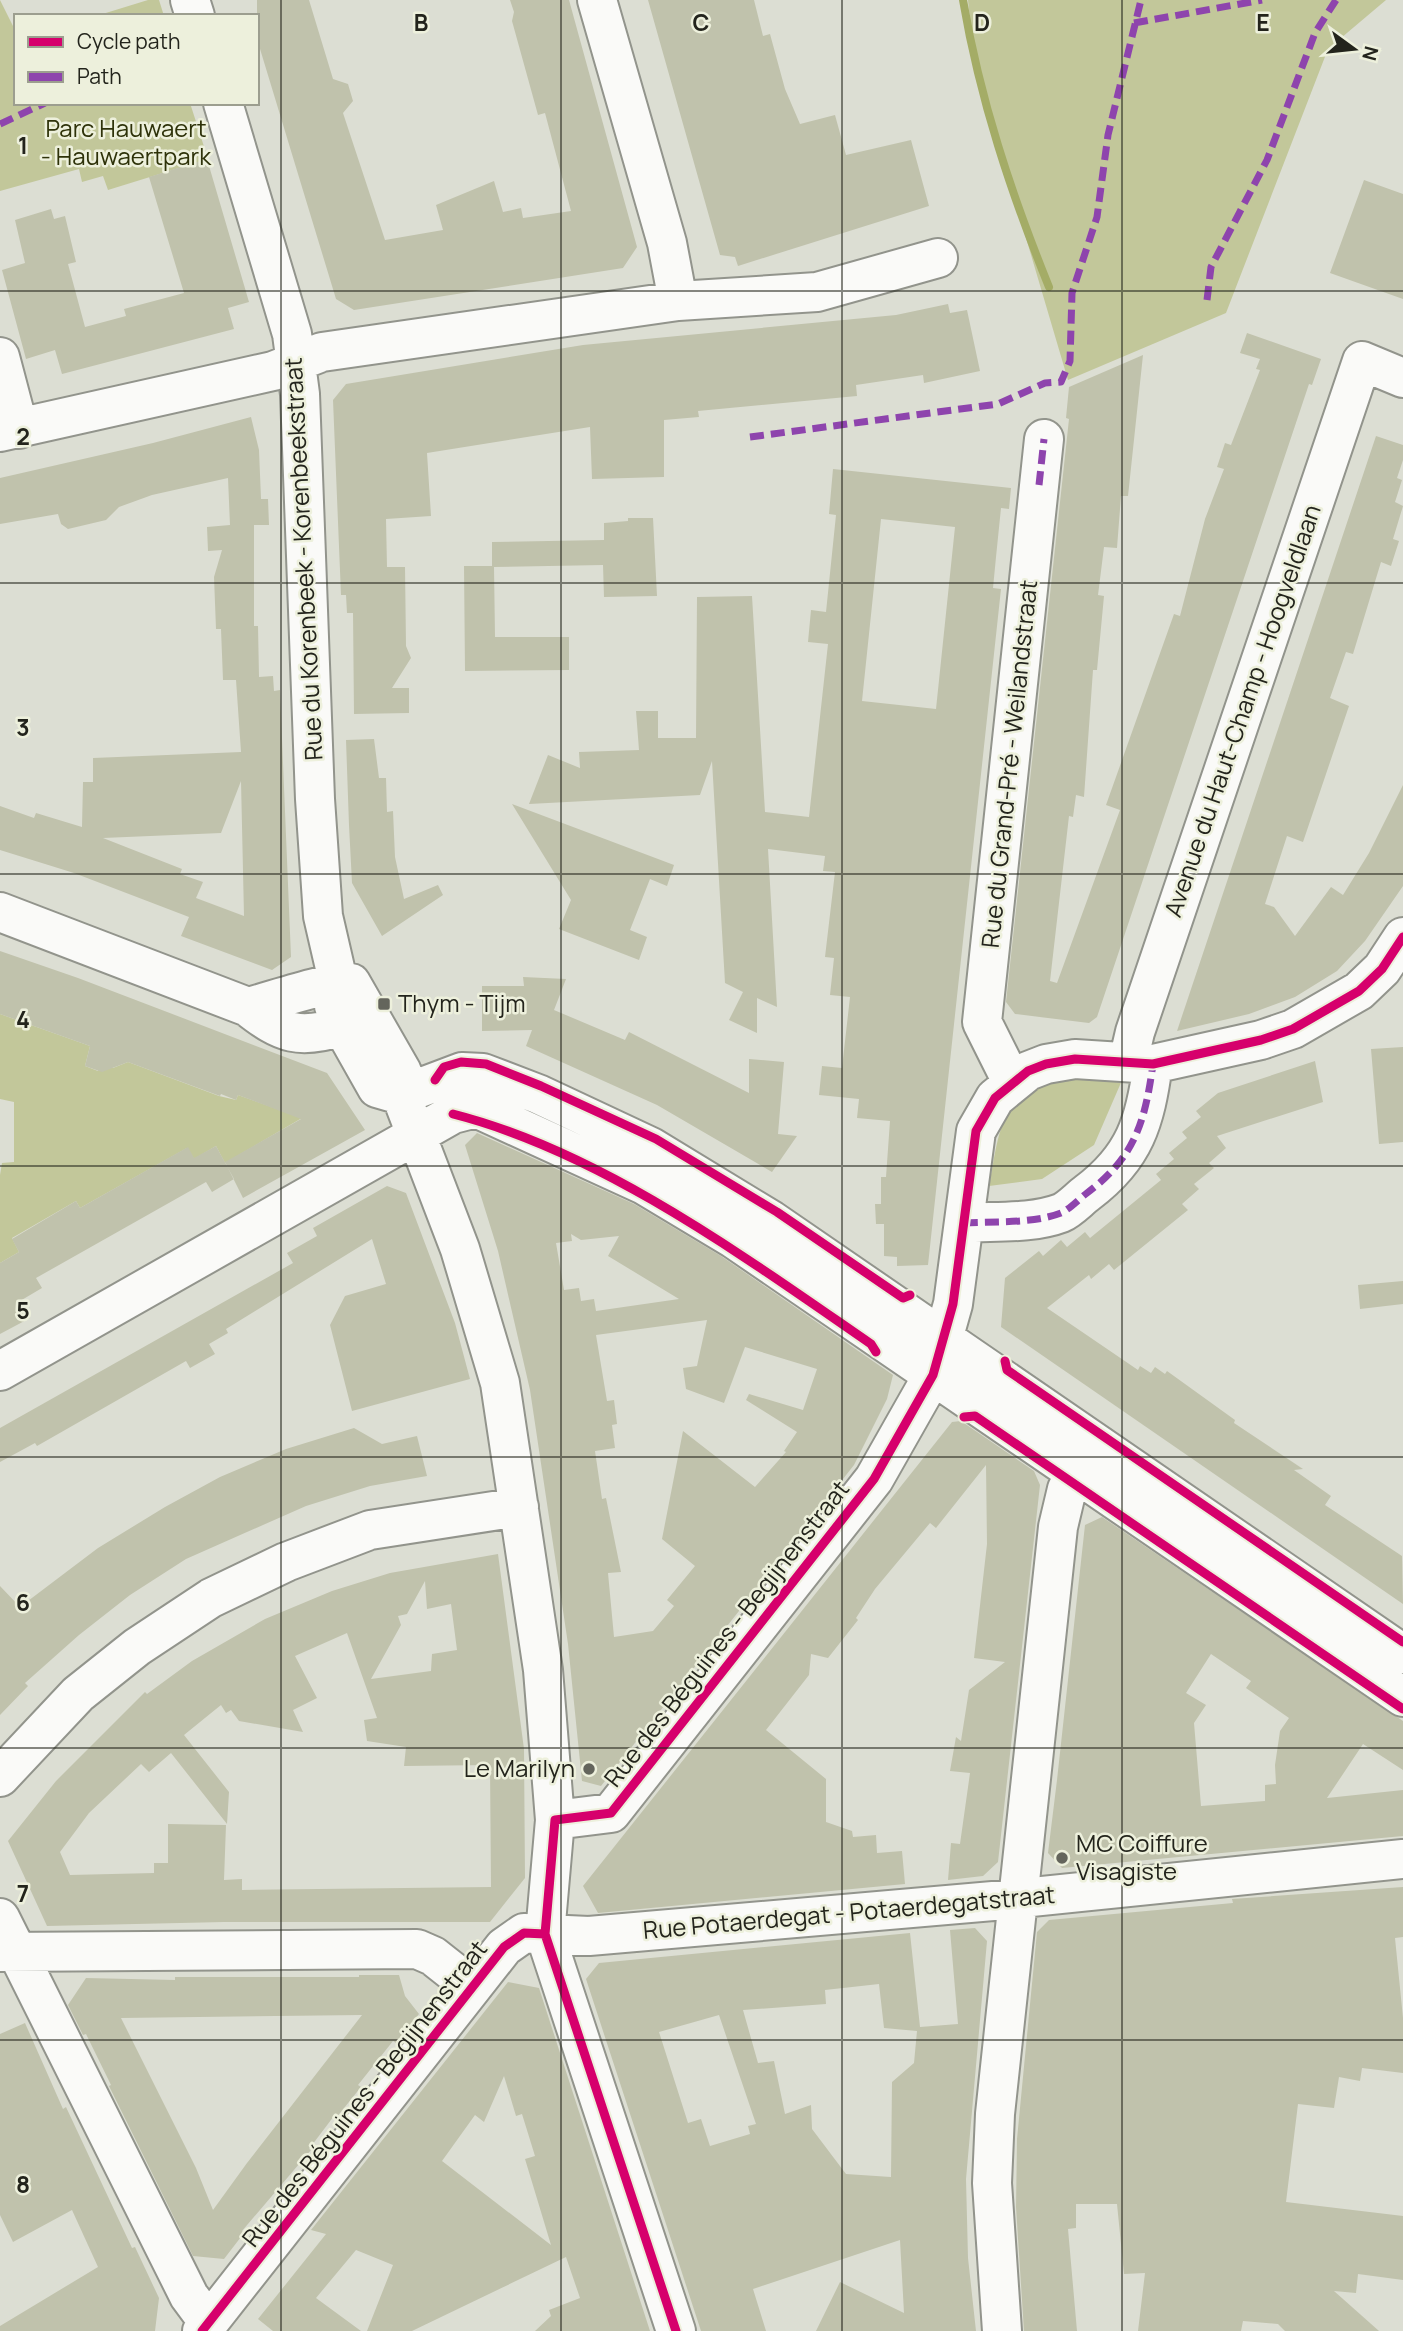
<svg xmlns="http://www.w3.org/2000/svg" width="1403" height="2331" viewBox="0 0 1403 2331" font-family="Manrope,sans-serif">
	<rect width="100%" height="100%" fill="#dcded3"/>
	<path fill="#c2c79a" d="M0,0L16,32V103H190L208,159L108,190L103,176L82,182L79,169L0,191Z
		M148,0H159L164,16H96Z
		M968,0H1386L1328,49L1226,313L1068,380L974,62Z
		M0,1014L90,1046L85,1066L98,1071L101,1064L113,1068L128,1062L219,1096L236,1100L238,1095L302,1118L225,1163L216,1146L194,1159L187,1148L80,1208L76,1201L12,1238L19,1252L0,1263V1175L2,1163L14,1162V1102L0,1099Z
		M1079,1073L1123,1078L1094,1145L1042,1179L989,1186C996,1152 998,1107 1031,1087C1044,1079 1064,1077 1079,1073Z"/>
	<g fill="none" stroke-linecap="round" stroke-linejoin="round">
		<path stroke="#a4ac66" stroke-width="8" d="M963,0C980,100 1011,193 1049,287"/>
	</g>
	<path fill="#c0c2ac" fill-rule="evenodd" d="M257,0H309L333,79L348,84L353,101L343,113L385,240L443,230L436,205L494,181L503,212L521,208L523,218L571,211L545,113L538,115L512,21L514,12L510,0H569L637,247L623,268L354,310L336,299L257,39Z
		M648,0H754L763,36L770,34L785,89L800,124L835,115L846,155L911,140L929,206L738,266L735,257L720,255Z
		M207,159L249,302L228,308L234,329L62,374L55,350L26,359L2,270L25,263L15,220L51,209L54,219L65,216L76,262L68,264L85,327L126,316L124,309L184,293L149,177Z
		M1364,180L1403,194V299L1330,273Z
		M948,304L950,313L967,310L980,371L924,383L923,375L856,385L857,396L698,411L699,417L664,420V477L592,479L590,427L427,453L431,516L386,519L387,567H405L406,646L411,658L392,688H409V713L354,714L353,613H347L346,595H341L333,400L346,384L583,345L896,315Z
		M1247,333L1321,359L1312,385L1309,384L1097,1017L1089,1023L1015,1014L1006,1002L1069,419L1066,418L1069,387L1143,355L1128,496H1121L1117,548L1104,547L1098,595L1104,596L1097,670H1093L1084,797L1076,795L1073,817L1069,816L1050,981L1057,983L1120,810L1106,805L1174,614L1180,616L1205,519L1224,469L1217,467L1225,443L1231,445L1260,370L1256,369L1260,359L1240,353Z
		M251,417L259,450L261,499H268L269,525H254V626H258L259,677L273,676L274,691L280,690L291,957L272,970L181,936L189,917L74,873L0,850V806L34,818L36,813L82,827L83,782H93V758L241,752L236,680H223L221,629H216L214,577L222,550L208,551L207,527L230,525L228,478L152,495L119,507L106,520L68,529L61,524L58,514L0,524V478L153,443ZM241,781L244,916L196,898L203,882L180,874L182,869L103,838L221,833Z
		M1376,436L1403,445V460L1397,478L1402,480L1395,502L1403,506L1393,539L1399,541L1391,566L1381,562L1353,654L1346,652L1330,698L1349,706L1303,842L1287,836L1265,904L1274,907L1295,936L1331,887L1343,895L1369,853L1403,785V886L1365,941L1337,971L1295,997L1249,1014L1177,1031Z
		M833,469L1011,488L1009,509L1001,508L996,557L993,588L1001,589L928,1265L897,1266V1257L884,1256V1224H876L875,1204H881V1177H886L890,1121L857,1118L859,1099L819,1095L822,1066L842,1068L850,997L830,995L834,958L825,957L835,872L823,871L825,856L768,849L777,1007L757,998V1033L729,1020L743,992L725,983L712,761L700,795L529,804L548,755L580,768L579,752L639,750L636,711H658V738H696L697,597L752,596L765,812L809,817L828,644L808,642L811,610L826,612L836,515L829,514ZM881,519L955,527L936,709L862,701Z
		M628,518H653L657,596L604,597L603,565L494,567L495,637H569V670L465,671L464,566H492V542L604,540V523L628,521Z
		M374,739L379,778H386L387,812L393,811L395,857L404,899L438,885L443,895L382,936L352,883L349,825L346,740Z
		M512,804L674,865L667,886L650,879L630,930L647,937L639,960L559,929L571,900Z
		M0,951L78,978L327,1073L365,1130L243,1198L225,1162L301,1119L238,1095L236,1100L221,1094L220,1096L128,1062L102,1072L85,1066L90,1046L0,1014Z
		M523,977L566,979L554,1010L625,1040L629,1032L749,1093V1059L784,1062L778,1134L797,1136L772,1172L657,1105L526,1046L532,1030L482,1031V986H524Z
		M1403,1047V1142L1379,1144L1371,1049Z
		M1315,1061L1323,1102L1217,1136L1226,1148L1209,1163L1214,1168L1194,1184L1199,1189L1182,1204L1188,1210L1114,1270L1109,1264L1091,1279L1089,1275L1047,1308L1138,1370L1140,1366L1151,1373L1155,1367L1165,1374L1167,1371L1235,1420L1234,1423L1303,1469L1294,1470L1331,1496L1325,1505L1402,1556L1403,1604L1001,1327L1005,1278L1039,1251L1043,1256L1061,1240L1067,1247L1085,1232L1090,1238L1161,1180L1156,1174L1174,1159L1169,1153L1187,1138L1182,1132L1201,1117L1196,1111L1218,1093Z
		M477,1133L634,1204L721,1256L893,1375L887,1399L854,1465L601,1786L582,1781L568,1644L530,1390L498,1251L465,1145ZM571,1234L581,1240L619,1236L608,1256L679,1299L596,1311L594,1299L581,1301L579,1288L564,1290L556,1243L572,1241ZM707,1320L697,1366L683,1368L686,1389L724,1403L745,1347L817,1369L803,1410L749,1394L746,1400L797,1432L784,1451L786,1452L755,1487L683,1431L662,1539L695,1566L667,1600L674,1606L653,1631L614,1637L608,1573L621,1572L606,1498L602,1499L595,1451L615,1448L612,1425L617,1424L614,1400L607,1401L596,1335Z
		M216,1146L234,1179L212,1192L206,1182L36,1278L42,1288L20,1301L30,1318L0,1334V1263L19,1252L12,1239L76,1201L80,1208L188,1147L194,1158Z
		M387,1186L406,1193L455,1323L470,1379L352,1411L330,1325L345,1296L386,1284L372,1239L226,1329L228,1333L209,1344L215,1354L190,1368L186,1361L37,1446L35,1443L0,1462V1428L293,1263L287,1253L317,1236L313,1228Z
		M1403,1281V1304L1360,1309L1358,1285Z
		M961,1421L1034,1471L1040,1485L998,1862L983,1876L948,1880L951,1843L960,1844L970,1773L950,1771L956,1737L961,1741L969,1690L1005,1662L974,1658L987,1544L986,1465L936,1528L930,1523L875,1589L856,1618L858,1620L828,1658L811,1654L809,1675L766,1730L826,1779V1822L852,1831L853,1837L876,1835L877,1853L902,1851L905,1884L598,1913L583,1886L952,1422Z
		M354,1428L382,1444L417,1436L427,1476L370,1486L306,1506L186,1559L130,1595L79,1635L25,1683L28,1686L0,1715V1586L20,1607L98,1548L165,1507L220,1477L286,1449Z
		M1102,1517L1403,1721V1770L1363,1744L1327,1798L1403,1790V1836L1062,1868L1048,1853L1057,1780L1085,1525ZM1211,1654L1251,1681L1246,1688L1289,1718L1280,1731L1275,1765L1276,1784L1265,1785V1801L1201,1806L1194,1723L1206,1705L1186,1693Z
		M498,1554L524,1749L525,1878L490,1922H224L47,1926L8,1841L56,1781L145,1692L147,1694L192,1661L265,1619L332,1591L390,1573ZM425,1581L427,1609L451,1604L457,1650L432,1654L431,1671L371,1679L401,1625L398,1616L407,1614ZM347,1633L377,1718L364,1720L367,1741L406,1747L404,1766L490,1765L491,1887L242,1890V1879L224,1880L226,1825L168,1824V1863H154V1873L70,1875L60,1852L89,1813L141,1764L149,1772L171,1753L227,1824L229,1792L184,1735L221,1705L226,1713L231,1710L239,1721L303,1732L293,1710L317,1698L295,1656Z
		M1403,1887V1937L1395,1938L1403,2018V2073L1362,2068L1360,2081L1339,2077L1334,2108L1298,2104L1286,2202L1403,2216V2280L1358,2274L1356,2293L1334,2291L1379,2331H1285L1278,2324L1243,2321L1241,2331H1138L1145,2273L1124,2274L1117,2204H1076V2228L1068,2229L1077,2331H1024L1016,2207L1017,2139L1037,1932L1049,1920L1233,1903L1232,1899Z
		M975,1928L987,1941L966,2179L968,2258L976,2331H816L840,2282L904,2313L900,2240L753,2289L766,2331H701L586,1979L599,1963L910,1933L920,2027L958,2024L950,1930ZM879,1984L884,2028L917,2031L914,2063L892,2082L891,2177L846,2174L812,2129L811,2105L785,2114L774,2061L758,2063L743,2010L826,2004L825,1990ZM719,2015L756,2124L748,2126L750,2134L710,2146L701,2119L688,2123L659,2032Z
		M359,1975H399L405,1996L419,2014L396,2043L393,2041L358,2085L361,2087L336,2118L334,2116L309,2149L311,2150L242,2231L244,2233L224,2259L193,2256L109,2086L111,2085L86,2034L83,2035L68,2005L86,1978L175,1980V1977H359ZM362,2015L247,2163L213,2210L196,2168L121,2018Z
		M508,1982L539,1988L650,2331H535L551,2316L549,2310L580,2298L566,2257L412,2331H367L393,2265L356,2250L316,2298L361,2331H273L258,2319L326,2234L311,2230ZM504,2076L516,2116L522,2114L535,2156L525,2159L551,2245L442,2161L475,2115L484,2122Z
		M25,2023L63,2109L66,2107L132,2248L135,2247L159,2298L155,2331H0V2326L98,2267L72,2210L13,2242L0,2215V2034Z"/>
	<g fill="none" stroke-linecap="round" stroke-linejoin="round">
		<defs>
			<path id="minor" d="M190,0L195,16
				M597,0L667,243L678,301
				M223,103L292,334L300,394L315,799L323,916L338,981L334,1006L342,1026L377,1088L401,1095
				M0,357L19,429
				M0,432L273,371L322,352L678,301L817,292L938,258
				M0,912L248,1007C282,1034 300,1040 342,1026L354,1004
				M248,1007C272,1001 331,980 351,983L402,1072L401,1095L460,1249L500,1383L543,1670L555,1820
				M1128,1062L1135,1032L1362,361L1403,378
				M1012,1082L982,1022L1044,439
				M401,1095L462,1072L483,1073L538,1094L651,1147L771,1220L1403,1654
				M964,1223C995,1221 1032,1224 1061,1213C1070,1209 1079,1199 1087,1193C1135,1157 1145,1122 1153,1064
				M0,1371L453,1114L476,1108L644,1185L734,1239L1403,1697
				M0,1777L78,1694L137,1647L211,1598L286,1562L370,1530L519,1507
				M0,1918L189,2296L209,2323
				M0,1952L417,1949L433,1956L471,1986
				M202,2331L504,1947L524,1933L545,1934L555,1820L611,1813L874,1479L933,1375L953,1304L976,1131L995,1098L1028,1071L1046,1064L1075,1059L1153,1064L1261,1040L1293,1029L1359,991L1382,969L1403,937
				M676,2331L545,1934L589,1936L993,1901L1403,1859
				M1002,2331L992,2183L995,2114L1058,1527L1067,1489L1076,1473"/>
		</defs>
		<use href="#minor" stroke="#92948c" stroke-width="42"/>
		<use href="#minor" stroke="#fafaf8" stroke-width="38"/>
		<path stroke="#8e44ad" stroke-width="7" stroke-dasharray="14 7" stroke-linecap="butt" d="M1134,23L1262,0
			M0,124L45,103
			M1207,300L1211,267L1267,160L1315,33L1336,0
			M750,437L998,404L1045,383L1061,382L1070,361L1072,293L1097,217L1108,135L1141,0
			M1039,485L1044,439
			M964,1223C995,1221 1032,1224 1061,1213C1070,1209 1079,1199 1087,1193C1135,1157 1145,1122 1153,1064"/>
		<defs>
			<path id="cycleway" d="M435,1080L444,1067L461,1062L486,1064L541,1086L656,1139L777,1212L903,1298L910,1295
				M453,1114C602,1152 746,1258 871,1344L876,1352
				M1005,1361L1007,1370L1403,1642
				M964,1417L975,1416L1403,1709
				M545,1934L676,2331
				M202,2331L504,1947L524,1933L545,1934L555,1820L611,1813L874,1479L933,1375L953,1304L976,1131L995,1098L1028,1071L1046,1064L1075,1059L1153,1064L1261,1040L1293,1029L1359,991L1382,969L1403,937"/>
		</defs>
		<use href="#cycleway" stroke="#edf0dc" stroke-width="13"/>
		<use href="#cycleway" stroke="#d6006c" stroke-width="9"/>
	</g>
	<path fill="none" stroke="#23241c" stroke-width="2" stroke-opacity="0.55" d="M281,0V2331M561,0V2331M842,0V2331M1122,0V2331M0,291H1403M0,583H1403M0,874H1403M0,1166H1403M0,1457H1403M0,1748H1403M0,2040H1403"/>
	<g fill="#64655c" stroke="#edf0dc" stroke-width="2.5">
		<rect x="377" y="997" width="14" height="14" rx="3.5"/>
		<circle cx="589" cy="1769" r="7"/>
		<circle cx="1062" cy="1858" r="7"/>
	</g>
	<g text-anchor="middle" stroke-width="5" stroke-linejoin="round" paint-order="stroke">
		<g font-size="24" fill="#2e3209" stroke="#edf0dc">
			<text x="126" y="137">Parc Hauwaert<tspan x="126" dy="28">- Hauwaertpark</tspan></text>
		</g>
		<g font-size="24" fill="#23241c" stroke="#edf0dc">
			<text transform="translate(304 559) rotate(-93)" y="8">Rue du Korenbeek - Korenbeekstraat</text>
			<text transform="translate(1243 711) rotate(-71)" y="8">Avenue du Haut-Champ - Hoogveldlaan</text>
			<text transform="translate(1010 764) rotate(-84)" y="8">Rue du Grand-Pré - Weilandstraat</text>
			<text transform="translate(727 1634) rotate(-52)" y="8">Rue des Béguines - Begijnenstraat</text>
			<text transform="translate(849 1913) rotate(-5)" y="8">Rue Potaerdegat - Potaerdegatstraat</text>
			<text transform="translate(365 2094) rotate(-52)" y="8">Rue des Béguines - Begijnenstraat</text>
		</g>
		<g font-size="24" fill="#23241c" stroke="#edf0dc" text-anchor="start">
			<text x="398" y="1012">Thym - Tijm</text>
			<text x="575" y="1777" text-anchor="end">Le Marilyn</text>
			<text x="1076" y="1852">MC Coiffure<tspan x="1076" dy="28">Visagiste</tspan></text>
		</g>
	</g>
	<g font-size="23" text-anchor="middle" font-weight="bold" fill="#23241c" stroke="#edf0dc" stroke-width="5" stroke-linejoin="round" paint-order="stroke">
		<text x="421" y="31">B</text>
		<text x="701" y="31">C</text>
		<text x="982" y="31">D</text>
		<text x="1263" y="31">E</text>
		<text x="23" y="154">1</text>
		<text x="23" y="445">2</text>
		<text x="23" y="736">3</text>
		<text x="23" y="1028">4</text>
		<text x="23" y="1319">5</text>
		<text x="23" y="1611">6</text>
		<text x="23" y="1902">7</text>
		<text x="23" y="2193">8</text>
	</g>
	<rect x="14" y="14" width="245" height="91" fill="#edf0dc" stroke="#9c9e8f" stroke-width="2"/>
	<rect x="28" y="37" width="35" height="10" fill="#d6006c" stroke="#9c9e8f" stroke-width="2"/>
	<text x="77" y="49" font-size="21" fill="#23241c">Cycle path</text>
	<rect x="28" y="72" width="35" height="10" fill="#8e44ad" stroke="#9c9e8f" stroke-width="2"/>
	<text x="77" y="84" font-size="21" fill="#23241c">Path</text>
	<g transform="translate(1354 49) rotate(105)" stroke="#edf0dc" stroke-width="5" paint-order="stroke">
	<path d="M0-5L12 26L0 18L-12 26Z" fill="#23241c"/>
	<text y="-10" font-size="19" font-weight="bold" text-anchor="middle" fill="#23241c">N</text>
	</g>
</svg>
